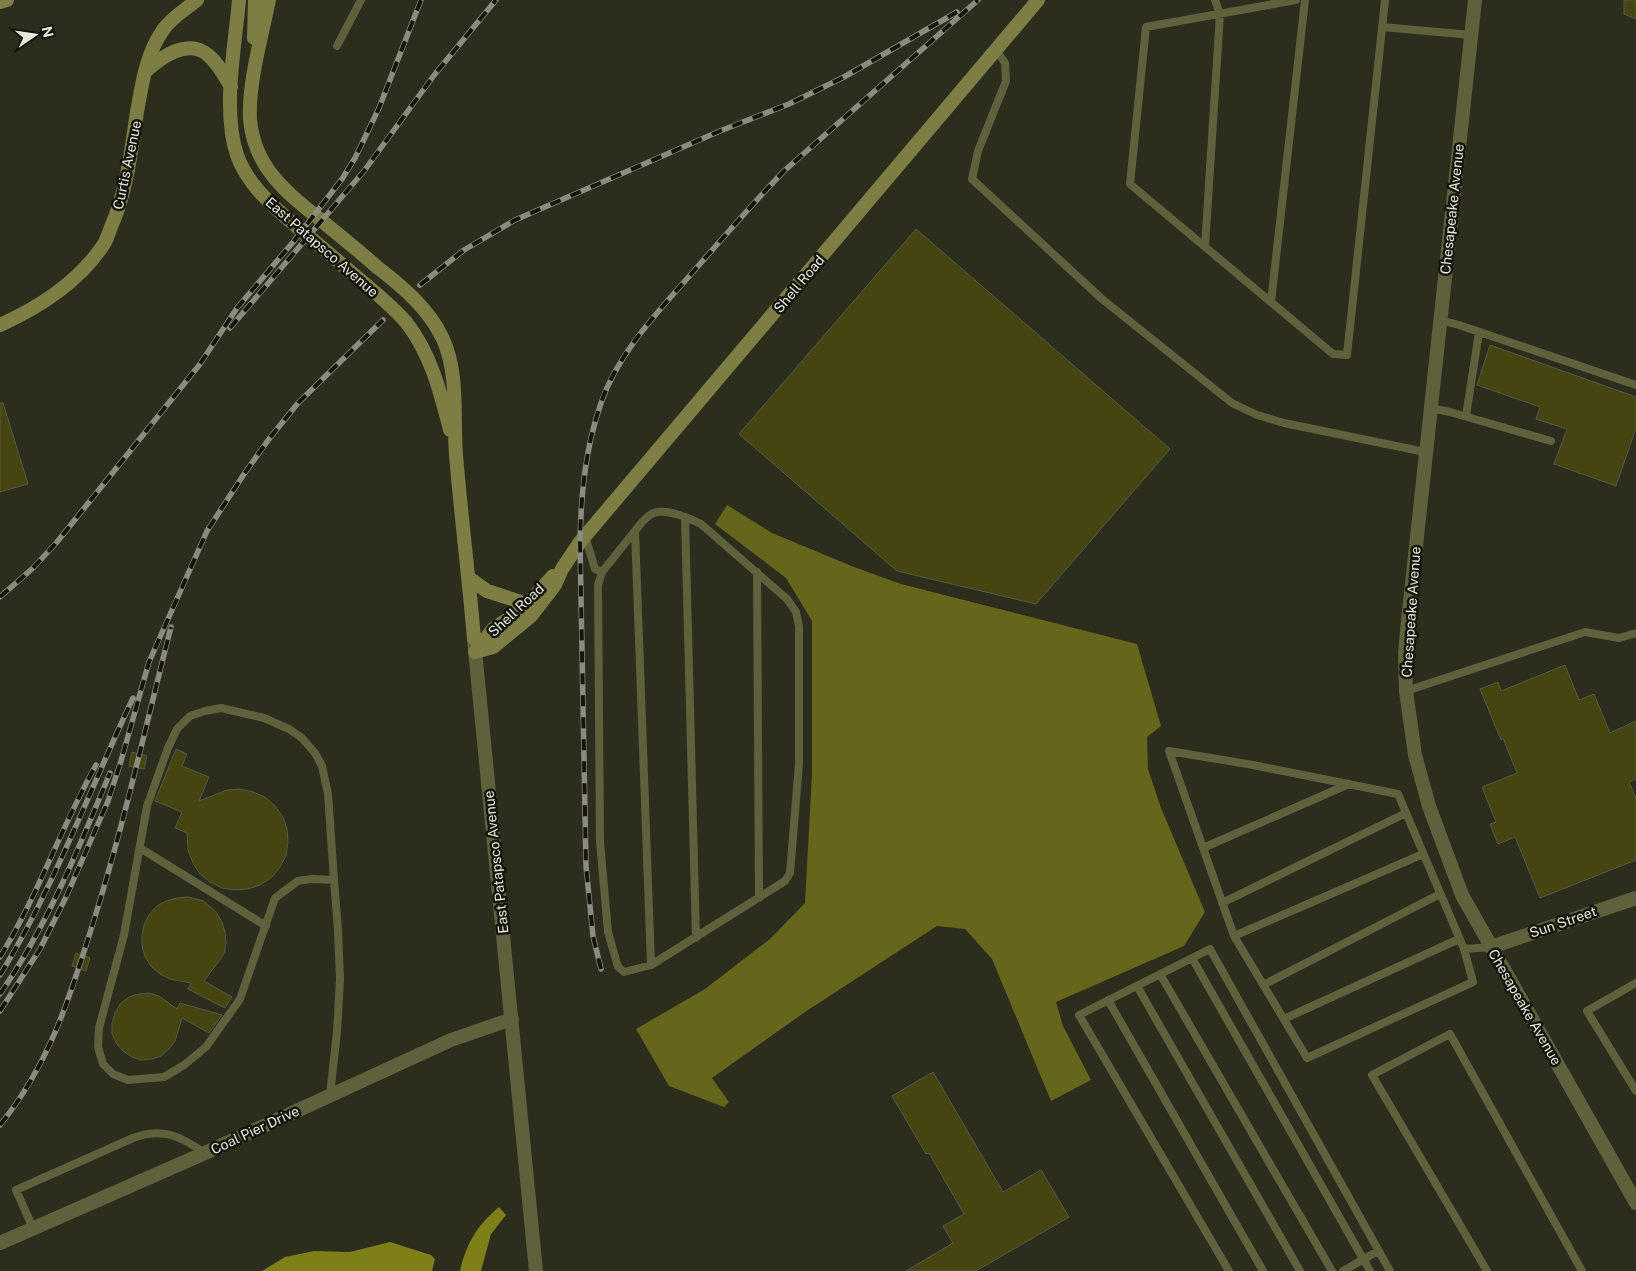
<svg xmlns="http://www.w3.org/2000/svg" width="1636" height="1271" viewBox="0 0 1636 1271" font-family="'Public Sans',sans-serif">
	<rect width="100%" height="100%" fill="#2c2d1d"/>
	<path fill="#65661b" d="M727,505L772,533L854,567L901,584L1137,644L1161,726L1147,737L1148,769L1161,808L1205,912L1184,946L1056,1002L1063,1026L1091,1080L1051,1101L992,959L965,929L937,926L805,1012L712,1078L729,1102L724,1107L669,1086L636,1029L705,989L770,939L805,903L812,774V621L786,578L715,524Z"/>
	<path fill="#7e7f16" d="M499,1207L506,1215L491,1234L481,1271H460C466,1244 478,1224 499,1207Z
		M390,1242L431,1255L435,1259L432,1271H262L285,1257L314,1251L350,1252Z"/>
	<path fill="#444511" stroke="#575947" d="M1624,0H1636V19L1624,14Z
		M916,229L1170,449L1036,604L897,571L739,434Z
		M1490,345L1636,397V428L1616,486L1554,464L1567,429L1536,419L1540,407L1477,385Z
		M0,403H3L28,484L0,492Z
		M1565,665L1579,700L1594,694L1610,733L1636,721V779L1629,782L1636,798V860L1540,898L1515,837L1498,844L1490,824L1496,822L1482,787L1517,773L1503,738L1501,740L1480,689L1498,682L1501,691Z
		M176,749L187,754L182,766L209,777L199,801L227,790L240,789L253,792L265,797L275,806L283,817L287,829L288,842L286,856L280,867L272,877L260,885L248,889L235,890L222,888L210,882L200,874L193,863L188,850L187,833L175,828L182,812L155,801Z
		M132,752L147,756L144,769L129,766Z
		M188,897L204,901L216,912L222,922L225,932L226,943L224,954L204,981L232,997L225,1008L188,989L191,983L170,979L160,974L151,966L145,957L142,946V936L144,925L149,915L157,906L166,901L177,898Z
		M76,953L90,958L86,971L72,966Z
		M149,993L159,996L177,1009L180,1003L222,1015L209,1033L182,1018L175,1041L169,1049L161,1056L152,1059L141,1060L132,1057L123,1051L116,1043L112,1033V1023L115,1013L120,1004L129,997L139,994Z
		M933,1072L1003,1192L1041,1170L1069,1217L976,1271H906L953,1243L943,1226L964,1214L929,1153L926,1154L892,1096Z"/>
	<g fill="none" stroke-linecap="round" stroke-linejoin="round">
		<path stroke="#5f613d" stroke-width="8" d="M1296,0L1146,27L1130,184L1333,354L1347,355L1385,0
			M1382,27L1471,35
			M337,46L361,0
			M996,50L1005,63L1006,81L978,151L972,179L1102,299L1232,403L1257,415L1284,423L1425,452
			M1205,246L1220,14L1215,0
			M1271,302L1305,0
			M1440,320L1459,325L1636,385
			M1430,408L1450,412L1551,441
			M1466,416L1479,332
			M685,517L696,938
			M635,531L651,965
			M585,536L595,569L602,572L598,585L600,842L608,932L618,967L624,972L651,965L785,881L790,873L799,763V626L796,612L787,599L701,524C688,518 672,510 657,512C651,513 647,517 643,521L602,572
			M757,572L759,898
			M1406,691L1585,632L1619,638L1636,633
			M140,848L266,926
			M1203,848L1349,784
			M1222,903L1406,813
			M1234,936L1423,854
			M1464,949L1398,794L1253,765L1169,751L1234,936L1307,1058L1473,982L1464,949L1491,947
			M1192,958L1370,1271
			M1160,974L1332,1271
			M1636,983L1587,1011L1636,1091
			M1263,985L1440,894
			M1137,986L1300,1271
			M1108,1000L1263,1271
			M1284,1019L1459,939
			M330,1095L337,1032L340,979L338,930L334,880L328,794L322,766L315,753L302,738L289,729L264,718L221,708L205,711L190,716L177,729L168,748L147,806L124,935L99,1028L98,1047L103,1064L113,1074L128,1080L164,1077L184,1065L206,1047L240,999L275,898L298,881L312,879L334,880
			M33,1228L16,1190L133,1138C163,1127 180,1136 205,1153
			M1229,1271L1079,1015L1210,949L1390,1271
			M1343,1271L1378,1251
			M1487,1271L1372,1075L1450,1034L1582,1271"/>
		<path stroke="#5f613d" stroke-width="14" d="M1491,947L1636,898
			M0,1243L205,1153L451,1040L512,1019"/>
		<path stroke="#5f613d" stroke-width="14" d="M1475,0L1409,611L1405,653L1406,691L1415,755L1429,806L1462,895L1636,1203
			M474,640L536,1271"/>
		<path stroke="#7c7e43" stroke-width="14" d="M239,0C235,47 222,110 237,155C248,186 273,206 297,227C318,244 338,261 358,278C375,292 392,306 406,322C431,354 440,391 450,430
			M269,0C262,35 248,84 250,119C254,168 287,193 322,221C340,236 359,251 377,267C403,287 429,309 443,339C459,375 453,417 456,455C461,516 469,578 474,639
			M0,2L7,0
			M254,38L255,0
			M146,71C161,57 188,38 208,55C218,63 224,75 231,87
			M0,325C40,307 79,282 104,244C107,239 109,232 111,227C127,191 131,151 137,112C142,84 146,54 163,30C171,18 186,9 197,0
			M469,578L487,591L527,604
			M475,652L493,647L531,616L555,585L562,569L580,542L1038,0
			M475,652L493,629L510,618L527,604L553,576"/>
		<defs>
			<path id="rail" d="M420,285L464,250L515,220L720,131L789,104L844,77L957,12
				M230,328L364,171L435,74L496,0
				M0,597L33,568L57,542L200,364L237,308L294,241L342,179L355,158L379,108L421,0
				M0,957C38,896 61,827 96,765
				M601,969L593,936L586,866L580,542C581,495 585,449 601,403C618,353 657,313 692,273C722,239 752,204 784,171L978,0
				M0,975C54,888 89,791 133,698
				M0,994C47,926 79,848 110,773
				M0,1011L40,949L66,897L108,801L121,761L149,662L207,531L244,474L269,439L298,403L383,320
				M0,1125C51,1062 70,996 94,920C124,824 146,725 171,627"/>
		</defs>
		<use href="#rail" stroke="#8b8c7f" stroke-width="5.5"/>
		<use href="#rail" stroke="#14150d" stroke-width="4" stroke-dasharray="11" stroke-linecap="butt"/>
	</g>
	<g text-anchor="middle" stroke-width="5" stroke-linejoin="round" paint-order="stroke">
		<g font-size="14" fill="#e6e7dc" stroke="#14150d">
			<text transform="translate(127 165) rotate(-78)" y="5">Curtis Avenue</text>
			<text transform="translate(1452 209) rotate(-84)" y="5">Chesapeake Avenue</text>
			<text transform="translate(322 247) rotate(41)" y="5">East Patapsco Avenue</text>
			<text transform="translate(799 284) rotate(-50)" y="5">Shell Road</text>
			<text transform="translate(516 610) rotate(-43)" y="5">Shell Road</text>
			<text transform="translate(1411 612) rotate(-86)" y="5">Chesapeake Avenue</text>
			<text transform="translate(496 862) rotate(-96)" y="5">East Patapsco Avenue</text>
			<text transform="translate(1563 922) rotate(-19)" y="5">Sun Street</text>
			<text transform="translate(1525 1007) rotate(60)" y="5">Chesapeake Avenue</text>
			<text transform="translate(255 1130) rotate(-25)" y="5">Coal Pier Drive</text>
		</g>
	</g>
	<g transform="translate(35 35) rotate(77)" stroke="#14150d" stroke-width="4" paint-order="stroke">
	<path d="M0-4L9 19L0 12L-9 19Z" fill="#e6e7dc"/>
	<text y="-8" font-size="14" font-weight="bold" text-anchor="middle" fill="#e6e7dc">N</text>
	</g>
</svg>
